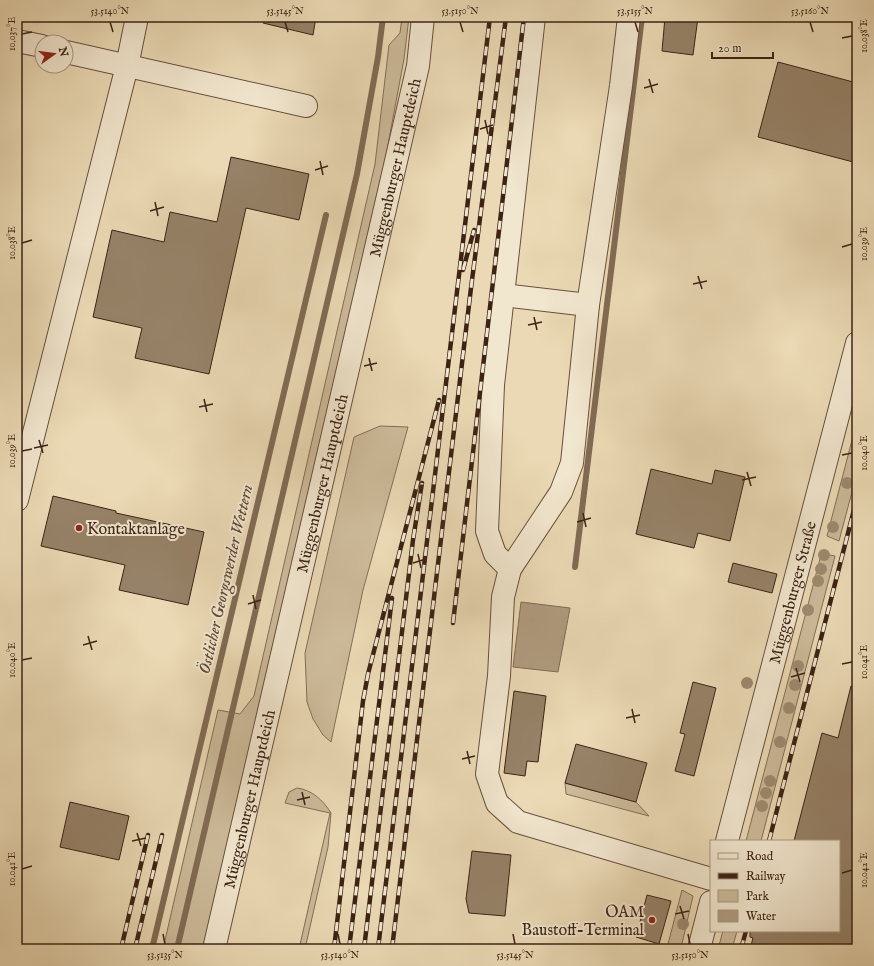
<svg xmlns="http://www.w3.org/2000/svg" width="874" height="966" viewBox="0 0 874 966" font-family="'IM FELL English',serif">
	<rect width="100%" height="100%" fill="#ead9b4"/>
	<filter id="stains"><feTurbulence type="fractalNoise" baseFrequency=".005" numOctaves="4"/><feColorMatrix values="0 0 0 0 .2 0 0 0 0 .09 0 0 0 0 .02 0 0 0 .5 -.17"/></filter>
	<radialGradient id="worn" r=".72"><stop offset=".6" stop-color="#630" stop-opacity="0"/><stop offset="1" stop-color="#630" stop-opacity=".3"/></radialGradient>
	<path fill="#ccba99" stroke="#846e57" d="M402,17H409L404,59L384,166L203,949H163L218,710L240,714L254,696L375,164L389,45L400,33Z
		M857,421V473L839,541L827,536Z
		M380,426L408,427L363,590L331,742L323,735L313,719L307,702L305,653L354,437Z
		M825,554L835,556L761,841H746L821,555Z
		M565,783L636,802L649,816L566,794Z
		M297,788C312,790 323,800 331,813L328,847L305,949H299L330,813L285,803L289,792Z
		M682,890L693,896L681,948H667Z
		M723,931H737L732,949H718Z"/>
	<path fill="#af9b7e" stroke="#816b54" d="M521,602L570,608L558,672L513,667Z"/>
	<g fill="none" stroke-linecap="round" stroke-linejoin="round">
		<path stroke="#816b54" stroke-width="6" d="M575,567L642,17
			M152,949L326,215
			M177,949L357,174L378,57L383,17"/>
	</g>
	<path fill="#968268" stroke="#3c2315" d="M264,17H316L313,35L263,23Z
		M665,17H698L693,55L662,51Z
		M778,62L857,83V163L758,137Z
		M231,157L309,174L299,220L246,208L209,374L135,358L142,328L93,317L112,230L164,242L170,212L217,222Z
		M651,469L712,484L715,470L745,477L730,541L698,533L694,548L636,534Z
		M53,496L116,511V513L204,532L188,605L119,590L125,565L41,546Z
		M733,563L777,574L772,593L728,582Z
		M693,682L716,688L694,776L675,771L685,734L680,733Z
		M851,686L857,687V844L853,859L857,860V949H797L783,945L782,949H750L753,938L750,937V931H839V841H794L822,733L838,738Z
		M514,691L546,696L538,762L527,761L525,776L504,773Z
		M576,744L647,763L636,802L565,783Z
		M70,802L129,816L119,860L60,847Z
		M472,851L511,855L505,916L469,913L466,899Z
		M647,895L671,901L659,944L636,937Z"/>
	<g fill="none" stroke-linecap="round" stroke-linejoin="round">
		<defs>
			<g id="minor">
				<path d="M629,17L621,86L588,305L572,463L561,492L510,569L503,597L499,676L487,774L497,803L518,822L711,879"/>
				<path d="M17,41L42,46"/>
				<path d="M66,52L306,106"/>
				<path d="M503,295L588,305"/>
				<path d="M17,500L127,66L137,17"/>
				<path d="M510,569L495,554L487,531L493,385L534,17"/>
				<path id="s1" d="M727,841L857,343"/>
				<path id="s2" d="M214,949L418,66L423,17"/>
				<path d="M699,949L711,902"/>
			</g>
		</defs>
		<use href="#minor" stroke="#68503d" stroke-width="24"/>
		<use href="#minor" stroke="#f1e6ce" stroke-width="22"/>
		<defs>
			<path id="rail" d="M463,270L474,230
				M453,623L524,17
				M769,841L857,498
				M121,949L148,835
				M135,949L162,835
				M334,949L363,701L368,674L439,400
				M349,949L392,598
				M364,949L413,540L422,483
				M378,949L490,17
				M392,949L471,288L506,17
				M741,949L746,931"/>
		</defs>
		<use href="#rail" stroke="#3c2315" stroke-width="4.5"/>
		<use href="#rail" stroke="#f1e6ce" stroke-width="3" stroke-dasharray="9" stroke-linecap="butt"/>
	</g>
	<g fill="#9e8a6f">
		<circle cx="847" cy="483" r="6"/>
		<circle cx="833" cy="527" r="6"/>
		<circle cx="824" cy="555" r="6"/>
		<circle cx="821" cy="569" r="6"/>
		<circle cx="818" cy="581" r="6"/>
		<circle cx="808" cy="610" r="6"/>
		<circle cx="798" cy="666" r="6"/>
		<circle cx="747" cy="683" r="6"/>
		<circle cx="795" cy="685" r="6"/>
		<circle cx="789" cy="708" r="6"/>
		<circle cx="780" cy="742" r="6"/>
		<circle cx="770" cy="781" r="6"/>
		<circle cx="766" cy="793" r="6"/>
		<circle cx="762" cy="806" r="6"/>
		<circle cx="683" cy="924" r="6"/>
	</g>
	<path fill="none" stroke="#3c2315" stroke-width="1.5" d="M110,22L113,32M285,22L288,32M460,22L463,32M635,22L638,32M810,22L813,32M22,34L32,32M842,38L852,36M649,79L653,93M644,88L658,84M485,120L488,134M480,129L493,125M320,161L323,175M315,170L328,166M155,202L158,216M150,211L164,207M22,243L32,240M842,247L852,244M698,276L702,289M693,284L707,281M534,317L537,330M528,325L542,322M369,358L372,371M364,366L377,363M204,399L207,412M199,407L213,404M39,440L43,453M34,448L48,445M22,451L32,449M842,455L852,453M747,472L751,486M742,480L756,477M583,513L586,527M577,522L591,518M418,554L421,568M413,563L426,559M253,595L256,609M248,604L261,600M88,636L92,650M83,645L97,641M22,660L32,658M842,664L852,662M796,668L800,682M791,677L805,673M632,709L635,723M626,718L640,715M467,751L470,764M462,759L475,756M302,792L305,805M297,800L310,797M137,833L141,846M132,841L146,838M22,869L32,866M842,873L852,870M680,906L684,919M675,914L689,911M163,934L165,944M338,934L340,944M513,934L515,944M688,934L690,944"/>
	<g fill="#8f2418" stroke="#f1e6ce" stroke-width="1.5">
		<circle cx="79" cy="528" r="4"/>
		<circle cx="652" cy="920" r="4"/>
	</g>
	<g text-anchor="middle" stroke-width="4" stroke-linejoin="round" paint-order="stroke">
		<g font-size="16" fill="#3c2315" stroke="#f1e6ce">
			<text dy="6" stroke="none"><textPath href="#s2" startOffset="802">Müggenburger Hauptdeich</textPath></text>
			<text dy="6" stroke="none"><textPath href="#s2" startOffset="478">Müggenburger Hauptdeich</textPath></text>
			<text dy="6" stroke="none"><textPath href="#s1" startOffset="257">Müggenburger Straße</textPath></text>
			<text dy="6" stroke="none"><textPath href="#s2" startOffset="154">Müggenburger Hauptdeich</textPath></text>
		</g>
		<g font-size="16" fill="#3c2315" stroke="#f1e6ce" text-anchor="start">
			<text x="87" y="534">Kontaktanlage</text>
			<text x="644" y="917" text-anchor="end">OAM<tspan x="644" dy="18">Baustoff-Terminal</tspan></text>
		</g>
		<g font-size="17" font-style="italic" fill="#5e4734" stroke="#f1e6ce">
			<text transform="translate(225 579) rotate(-77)" y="6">Östlicher Georgswerder Wettern</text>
		</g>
	</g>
	<rect width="874" height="966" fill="none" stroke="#ead9b4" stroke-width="44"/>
	<rect x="710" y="840" width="130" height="92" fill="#f1e6ce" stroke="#a99884"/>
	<rect x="718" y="853" width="20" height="6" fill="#f1e6ce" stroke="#a99884"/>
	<text x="746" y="860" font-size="12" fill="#3c2315">Road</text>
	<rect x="718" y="873" width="20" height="6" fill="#3c2315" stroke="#a99884"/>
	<text x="746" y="880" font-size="12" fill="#3c2315">Railway</text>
	<rect x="718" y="890" width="20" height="12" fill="#ccba99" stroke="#a99884"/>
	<text x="746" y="900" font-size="12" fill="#3c2315">Park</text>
	<rect x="718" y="910" width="20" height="12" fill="#af9b7e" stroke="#a99884"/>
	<text x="746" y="920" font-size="12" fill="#3c2315">Water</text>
	<g transform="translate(54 54) rotate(76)"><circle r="19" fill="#f1e6ce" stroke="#a99884"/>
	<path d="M0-3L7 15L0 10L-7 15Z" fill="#8f2418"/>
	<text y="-6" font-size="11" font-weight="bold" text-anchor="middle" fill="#3c2315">N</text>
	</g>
	<path d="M712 52v6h61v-6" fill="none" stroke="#3c2315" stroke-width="2"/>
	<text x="718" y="52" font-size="12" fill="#3c2315" stroke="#f1e6ce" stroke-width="3" paint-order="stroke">20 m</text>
	<rect x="22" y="22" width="830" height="922" fill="none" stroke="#3c2315" stroke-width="1.5"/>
	<g font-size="10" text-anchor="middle" fill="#3c2315">
		<text x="110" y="14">53.5140°N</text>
		<text x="285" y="14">53.5145°N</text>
		<text x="460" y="14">53.5150°N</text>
		<text x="635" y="14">53.5155°N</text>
		<text x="810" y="14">53.5160°N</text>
		<text transform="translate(11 34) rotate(-90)" y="4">10.037°E</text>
		<text transform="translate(863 36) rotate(-90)" y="4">10.038°E</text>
		<text transform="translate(11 243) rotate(-90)" y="4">10.038°E</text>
		<text transform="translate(863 244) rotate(-90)" y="4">10.039°E</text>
		<text transform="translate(11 451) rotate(-90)" y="4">10.039°E</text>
		<text transform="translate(863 453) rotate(-90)" y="4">10.040°E</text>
		<text transform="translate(11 660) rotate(-90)" y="4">10.040°E</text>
		<text transform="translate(863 662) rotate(-90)" y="4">10.041°E</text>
		<text transform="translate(11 869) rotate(-90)" y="4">10.041°E</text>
		<text transform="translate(863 870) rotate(-90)" y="4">10.042°E</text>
		<text x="165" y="958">53.5135°N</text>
		<text x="340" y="958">53.5140°N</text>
		<text x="515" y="958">53.5145°N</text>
		<text x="690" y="958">53.5150°N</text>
	</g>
	<rect width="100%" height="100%" filter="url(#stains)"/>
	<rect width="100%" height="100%" fill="url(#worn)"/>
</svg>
